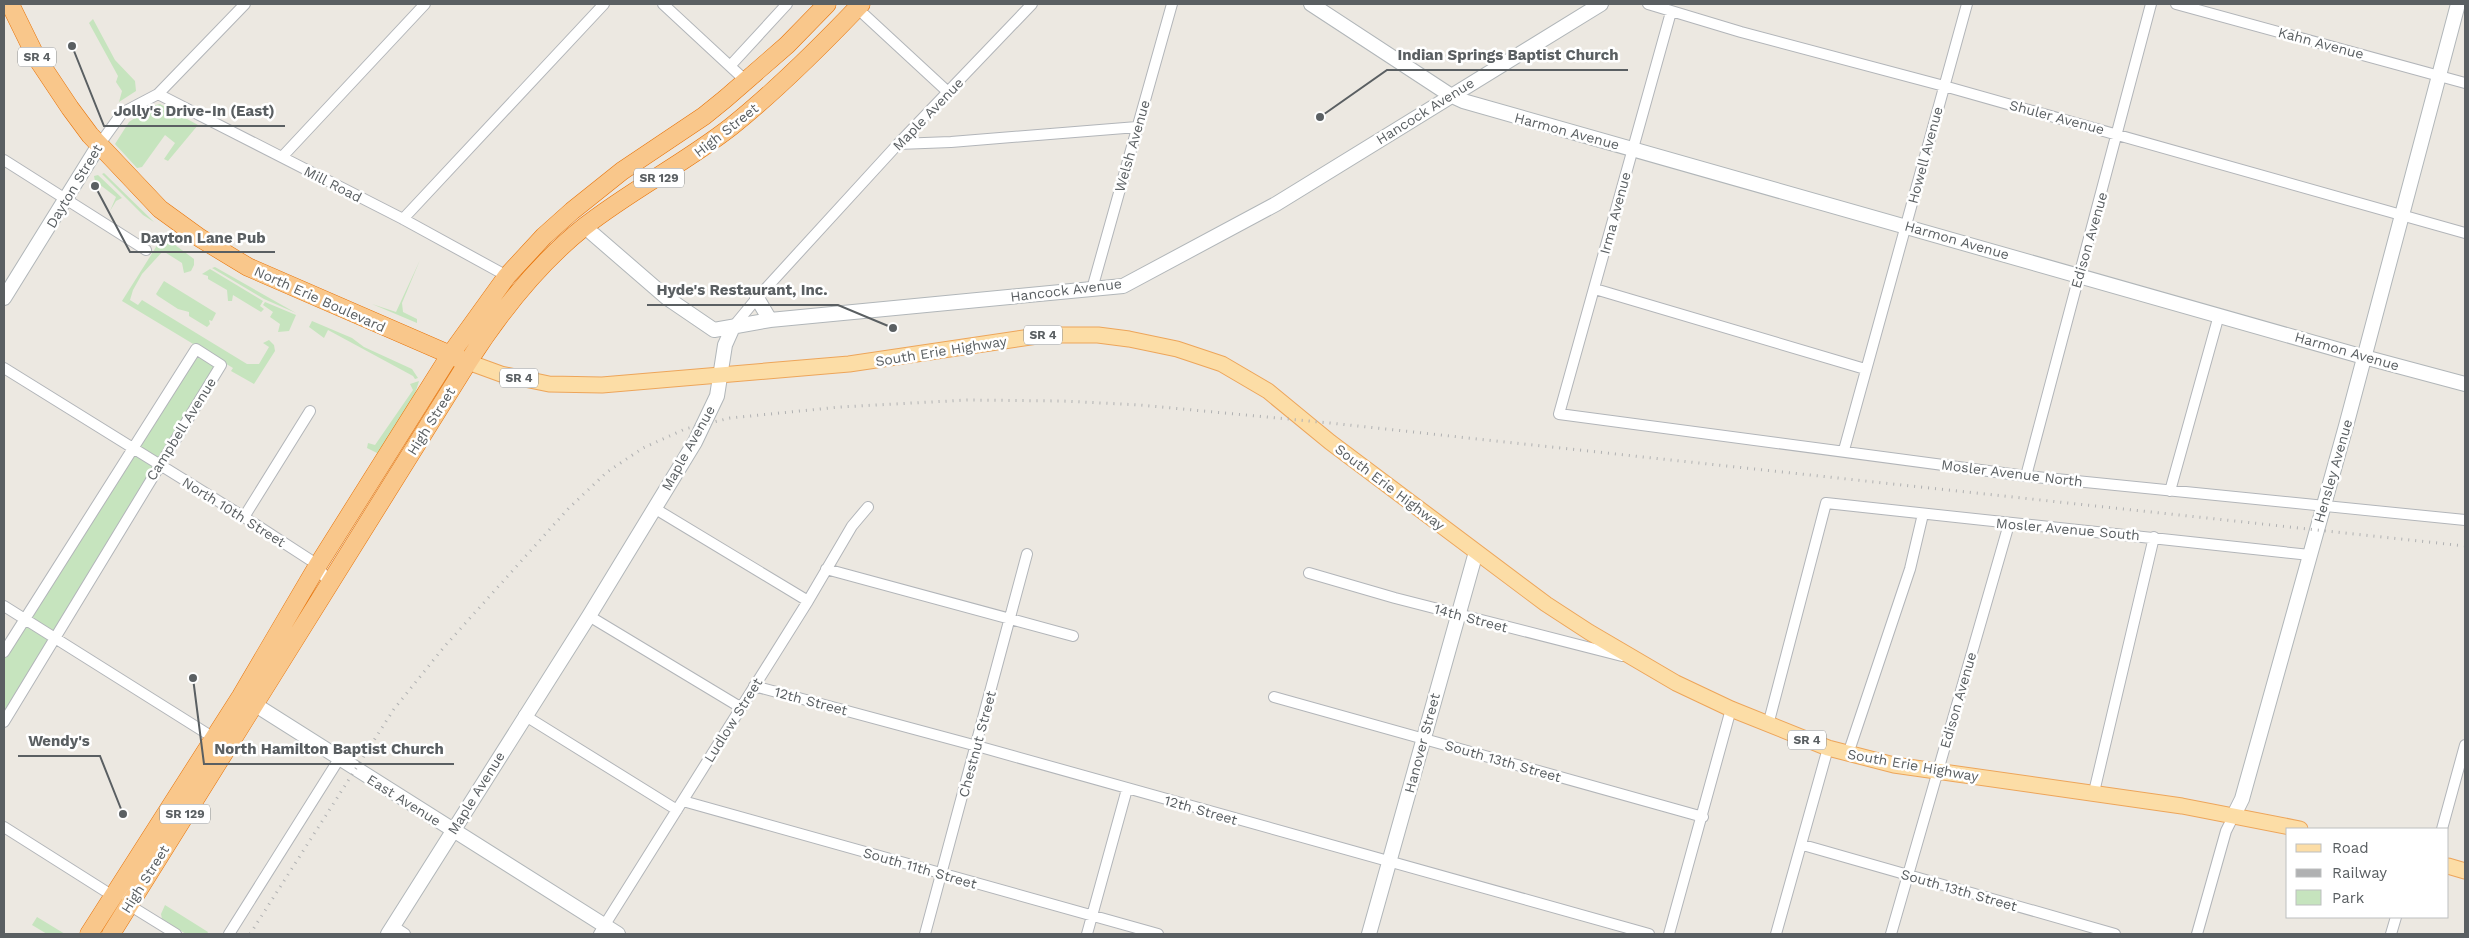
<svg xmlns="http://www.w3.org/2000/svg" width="2469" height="938" viewBox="0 0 2469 938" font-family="'Work Sans',sans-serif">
	<rect width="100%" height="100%" fill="#ece8e1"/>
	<path fill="#c6e4be" d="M93,19L115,60L135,81L136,91L119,102L122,91L116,82L118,76L89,23Z
		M160,104L198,125L168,161L164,159L175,143L165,135L142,167L137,168L115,144L129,122L152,106Z
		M104,173L154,222L143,215L102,174Z
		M98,175L122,198L116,201L110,211L116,197L95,181L94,176Z
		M163,236L194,259V265L191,271L184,273L182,263L163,251L142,274L133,290L130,300L138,305L142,300L247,364H259L269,347L263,343L269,340L274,345L275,351L254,384L231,371L233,368L122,301Z
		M420,260L402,303L403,312L417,319V323L372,304L396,312Z
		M215,267L296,313L264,299L212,268Z
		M210,269L263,301L260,306L264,309L261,312L233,295L232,301H228L227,290L208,279V276L202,274Z
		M164,281L216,313L212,321L209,320L210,324L207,327L189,316V312L178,309L158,296L156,294Z
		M265,302L296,315L289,331L278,332L280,324L270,317L273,312L263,305Z
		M312,321L352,338L364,347L412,369L418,378L415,379L413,376L328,330L324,338L309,327Z
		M196,349L221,365L4,722V652Z
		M419,381L415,394L379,454L367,448L368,443L375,445L413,390L410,384Z
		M165,905L208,932L207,934H186L162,919L161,914Z
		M37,917L65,934H47L32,925Z"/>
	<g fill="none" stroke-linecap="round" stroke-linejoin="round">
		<defs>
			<path id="street" d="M663,4L746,81
				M1648,4L1741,32L1944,86L2465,233
				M2176,4L2465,83
				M857,8L949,93
				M1671,12L1559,414L2026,476L2465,520
				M730,66L787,4
				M158,94L403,219L507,276
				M898,144L951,142L1137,127
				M99,145L122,113L158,94L245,4
				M282,157L425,4
				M4,160L146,250
				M403,219L604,4
				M1092,289L1172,4
				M1595,289L1865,369
				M733,327L757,298L898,144L1032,4
				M4,368L244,517L318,565L329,585
				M1844,450L1967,4
				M2026,476L2151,4
				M2170,491L2219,315
				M654,508L808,601
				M244,517L310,411
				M826,569L1073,636
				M1309,573L1395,598L1622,656
				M4,606L214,738
				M589,616L740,707
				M4,652L196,349L221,365L4,722
				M754,686L977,746L1649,934
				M1274,697L1703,817
				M524,715L677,810
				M1768,725L1826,503L2310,555
				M1848,754L1910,569L1923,514
				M2094,792L2154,537
				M683,801L1158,934
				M4,827L113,896L114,901
				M2442,829L2465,745
				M1803,845L2115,934
				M123,880L129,905L176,934
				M393,926L405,934
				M229,934L339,759
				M599,934L808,601L852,526L868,507
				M925,934L1027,554
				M1087,934L1127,789
				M1669,934L1731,709
				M1776,934L1828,748
				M1891,934L2009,524
				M2197,934L2226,831L2234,815
				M2391,934L2396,917"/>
			<path id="secondary" d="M1311,4L1450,95L1463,101L2364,357L2465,384
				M585,227L667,298L714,330L770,320L1123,286L1276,204L1601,4
				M4,298L99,145
				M757,298L770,320
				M246,699L618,934
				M2234,815L2242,799L2346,426L2458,4
				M388,934L589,616L695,442L717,396L725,345L733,327
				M1369,934L1476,552"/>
			<path id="primary" d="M468,362L501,374L549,384L602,385L849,364L1044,335H1098L1129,339L1177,349L1222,364L1268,391L1330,442L1546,604L1589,632L1676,683L1731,709L1828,748L1894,765L2182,806L2300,829
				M2448,866L2465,871"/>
			<path id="highway" d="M10,4L36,57L70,108L90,135L160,209L200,238L248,267L460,359
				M89,934L241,696L318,565L450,355L507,276L544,236L572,211L622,171L704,116L725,99L787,45L827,4
				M111,934L468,362C500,312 538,264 584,227C631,190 685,163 732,126C778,89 820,47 861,4"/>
		</defs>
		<use href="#street" stroke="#b2b5b9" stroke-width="12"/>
		<use href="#secondary" stroke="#b1b6b9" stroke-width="16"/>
		<use href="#primary" stroke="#eda55a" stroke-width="17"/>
		<use href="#highway" stroke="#e77207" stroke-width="19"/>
		<use href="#street" stroke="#fff" stroke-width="10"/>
		<use href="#secondary" stroke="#fff" stroke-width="14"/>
		<use href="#primary" stroke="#fcdda6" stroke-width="15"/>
		<use href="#highway" stroke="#f9c78b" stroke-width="18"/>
		<path stroke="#b0b1b2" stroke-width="3" stroke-dasharray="1 6" stroke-linecap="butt" d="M250,934L394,709L444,647L568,509L607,472L643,448L685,429L730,418L840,407L967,400L1063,401L1140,405L1330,423L2465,546"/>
	</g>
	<g text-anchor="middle" stroke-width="5" stroke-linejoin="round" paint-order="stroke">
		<g fill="#fff" stroke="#8c8f91" stroke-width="1">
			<rect x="18" y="47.5" width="38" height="19" rx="4"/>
			<rect x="634" y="168.5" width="50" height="19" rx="4"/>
			<rect x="1024" y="325.5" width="38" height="19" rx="4"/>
			<rect x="500" y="368.5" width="38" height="19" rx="4"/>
			<rect x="1788" y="730.5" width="38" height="19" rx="4"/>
			<rect x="160" y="804.5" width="50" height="19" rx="4"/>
		</g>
		<g font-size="12" font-weight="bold" fill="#5a5f62">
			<text x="37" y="61">SR 4</text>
			<text x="659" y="182">SR 129</text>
			<text x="1043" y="339">SR 4</text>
			<text x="519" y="382">SR 4</text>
			<text x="1807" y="744">SR 4</text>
			<text x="185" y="818">SR 129</text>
		</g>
		<g font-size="14" fill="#5a5f62" stroke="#fff">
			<text transform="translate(2321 43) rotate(15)" y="5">Kahn Avenue</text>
			<text transform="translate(1425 111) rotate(-32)" y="5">Hancock Avenue</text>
			<text transform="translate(928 114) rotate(-46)" y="5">Maple Avenue</text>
			<text transform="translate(2057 117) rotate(15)" y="5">Shuler Avenue</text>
			<text transform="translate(726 130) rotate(-38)" y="5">High Street</text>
			<text transform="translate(1567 131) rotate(15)" y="5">Harmon Avenue</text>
			<text transform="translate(1132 146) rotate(-74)" y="5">Welsh Avenue</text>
			<text transform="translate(1925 155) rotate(-75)" y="5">Howell Avenue</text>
			<text transform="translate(333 184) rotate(27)" y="5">Mill Road</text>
			<text transform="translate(74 186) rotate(-59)" y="5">Dayton Street</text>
			<text transform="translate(1615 213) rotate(-75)" y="5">Irma Avenue</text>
			<text transform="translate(1957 240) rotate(16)" y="5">Harmon Avenue</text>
			<text transform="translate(2089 240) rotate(-74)" y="5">Edison Avenue</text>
			<text transform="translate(1066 290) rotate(-7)" y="5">Hancock Avenue</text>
			<text transform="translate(320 299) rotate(24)" y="5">North Erie Boulevard</text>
			<text transform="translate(941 351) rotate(-9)" y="5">South Erie Highway</text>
			<text transform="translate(2347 351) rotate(16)" y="5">Harmon Avenue</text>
			<text transform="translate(431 421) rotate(-58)" y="5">High Street</text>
			<text transform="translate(181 429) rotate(-58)" y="5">Campbell Avenue</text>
			<text transform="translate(688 448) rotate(-61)" y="5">Maple Avenue</text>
			<text transform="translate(2333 471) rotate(-74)" y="5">Hensley Avenue</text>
			<text transform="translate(2012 473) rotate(7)" y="5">Mosler Avenue North</text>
			<text transform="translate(1390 487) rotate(37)" y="5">South Erie Highway</text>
			<text transform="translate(234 512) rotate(32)" y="5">North 10th Street</text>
			<text transform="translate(2068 529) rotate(5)" y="5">Mosler Avenue South</text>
			<text transform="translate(1471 618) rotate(15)" y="5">14th Street</text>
			<text transform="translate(1958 700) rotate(-74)" y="5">Edison Avenue</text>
			<text transform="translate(811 701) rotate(15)" y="5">12th Street</text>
			<text transform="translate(733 720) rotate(-58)" y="5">Ludlow Street</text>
			<text transform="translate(1422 743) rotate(-75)" y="5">Hanover Street</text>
			<text transform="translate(977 744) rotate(-75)" y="5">Chestnut Street</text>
			<text transform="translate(1503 761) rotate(16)" y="5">South 13th Street</text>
			<text transform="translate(1913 765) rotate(10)" y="5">South Erie Highway</text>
			<text transform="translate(476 793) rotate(-58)" y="5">Maple Avenue</text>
			<text transform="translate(404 800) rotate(32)" y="5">East Avenue</text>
			<text transform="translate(1201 810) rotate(16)" y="5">12th Street</text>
			<text transform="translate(920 868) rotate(16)" y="5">South 11th Street</text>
			<text transform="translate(145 879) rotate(-58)" y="5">High Street</text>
			<text transform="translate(1959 890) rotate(16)" y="5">South 13th Street</text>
		</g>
	</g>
	<path fill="none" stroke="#5a5f62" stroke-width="2" d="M1320 117L1387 70H1628M72 46L104 126H285M95 186L130 252H275M893 328L838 305H647M123 814L100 756H18M193 678L204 764H454"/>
	<g fill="#5a5f62" stroke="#fff" stroke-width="2">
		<circle cx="1320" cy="117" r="5"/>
		<circle cx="72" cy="46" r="5"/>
		<circle cx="95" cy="186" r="5"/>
		<circle cx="893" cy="328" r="5"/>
		<circle cx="123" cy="814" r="5"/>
		<circle cx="193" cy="678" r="5"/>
	</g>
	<g font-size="15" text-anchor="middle" font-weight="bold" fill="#5a5f62" stroke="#fff" stroke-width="5" stroke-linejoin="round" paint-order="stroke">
		<text x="1508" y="60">Indian Springs Baptist Church</text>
		<text x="194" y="116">Jolly's Drive-In (East)</text>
		<text x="203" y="243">Dayton Lane Pub</text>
		<text x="742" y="295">Hyde's Restaurant, Inc.</text>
		<text x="59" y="746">Wendy's</text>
		<text x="329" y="754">North Hamilton Baptist Church</text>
	</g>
	<rect width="2469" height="938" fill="none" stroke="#5a5f62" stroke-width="10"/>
	<rect x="2286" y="828" width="162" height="90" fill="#ffffff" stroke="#bdbfc0"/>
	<rect x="2296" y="844" width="25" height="8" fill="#fcdda6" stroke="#bdbfc0"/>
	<text x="2332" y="853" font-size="15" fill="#5a5f62">Road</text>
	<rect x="2296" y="869" width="25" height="8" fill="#b0b1b2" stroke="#bdbfc0"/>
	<text x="2332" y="878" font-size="15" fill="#5a5f62">Railway</text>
	<rect x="2296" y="890" width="25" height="15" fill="#c6e4be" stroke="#bdbfc0"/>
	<text x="2332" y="903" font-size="15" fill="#5a5f62">Park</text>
</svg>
